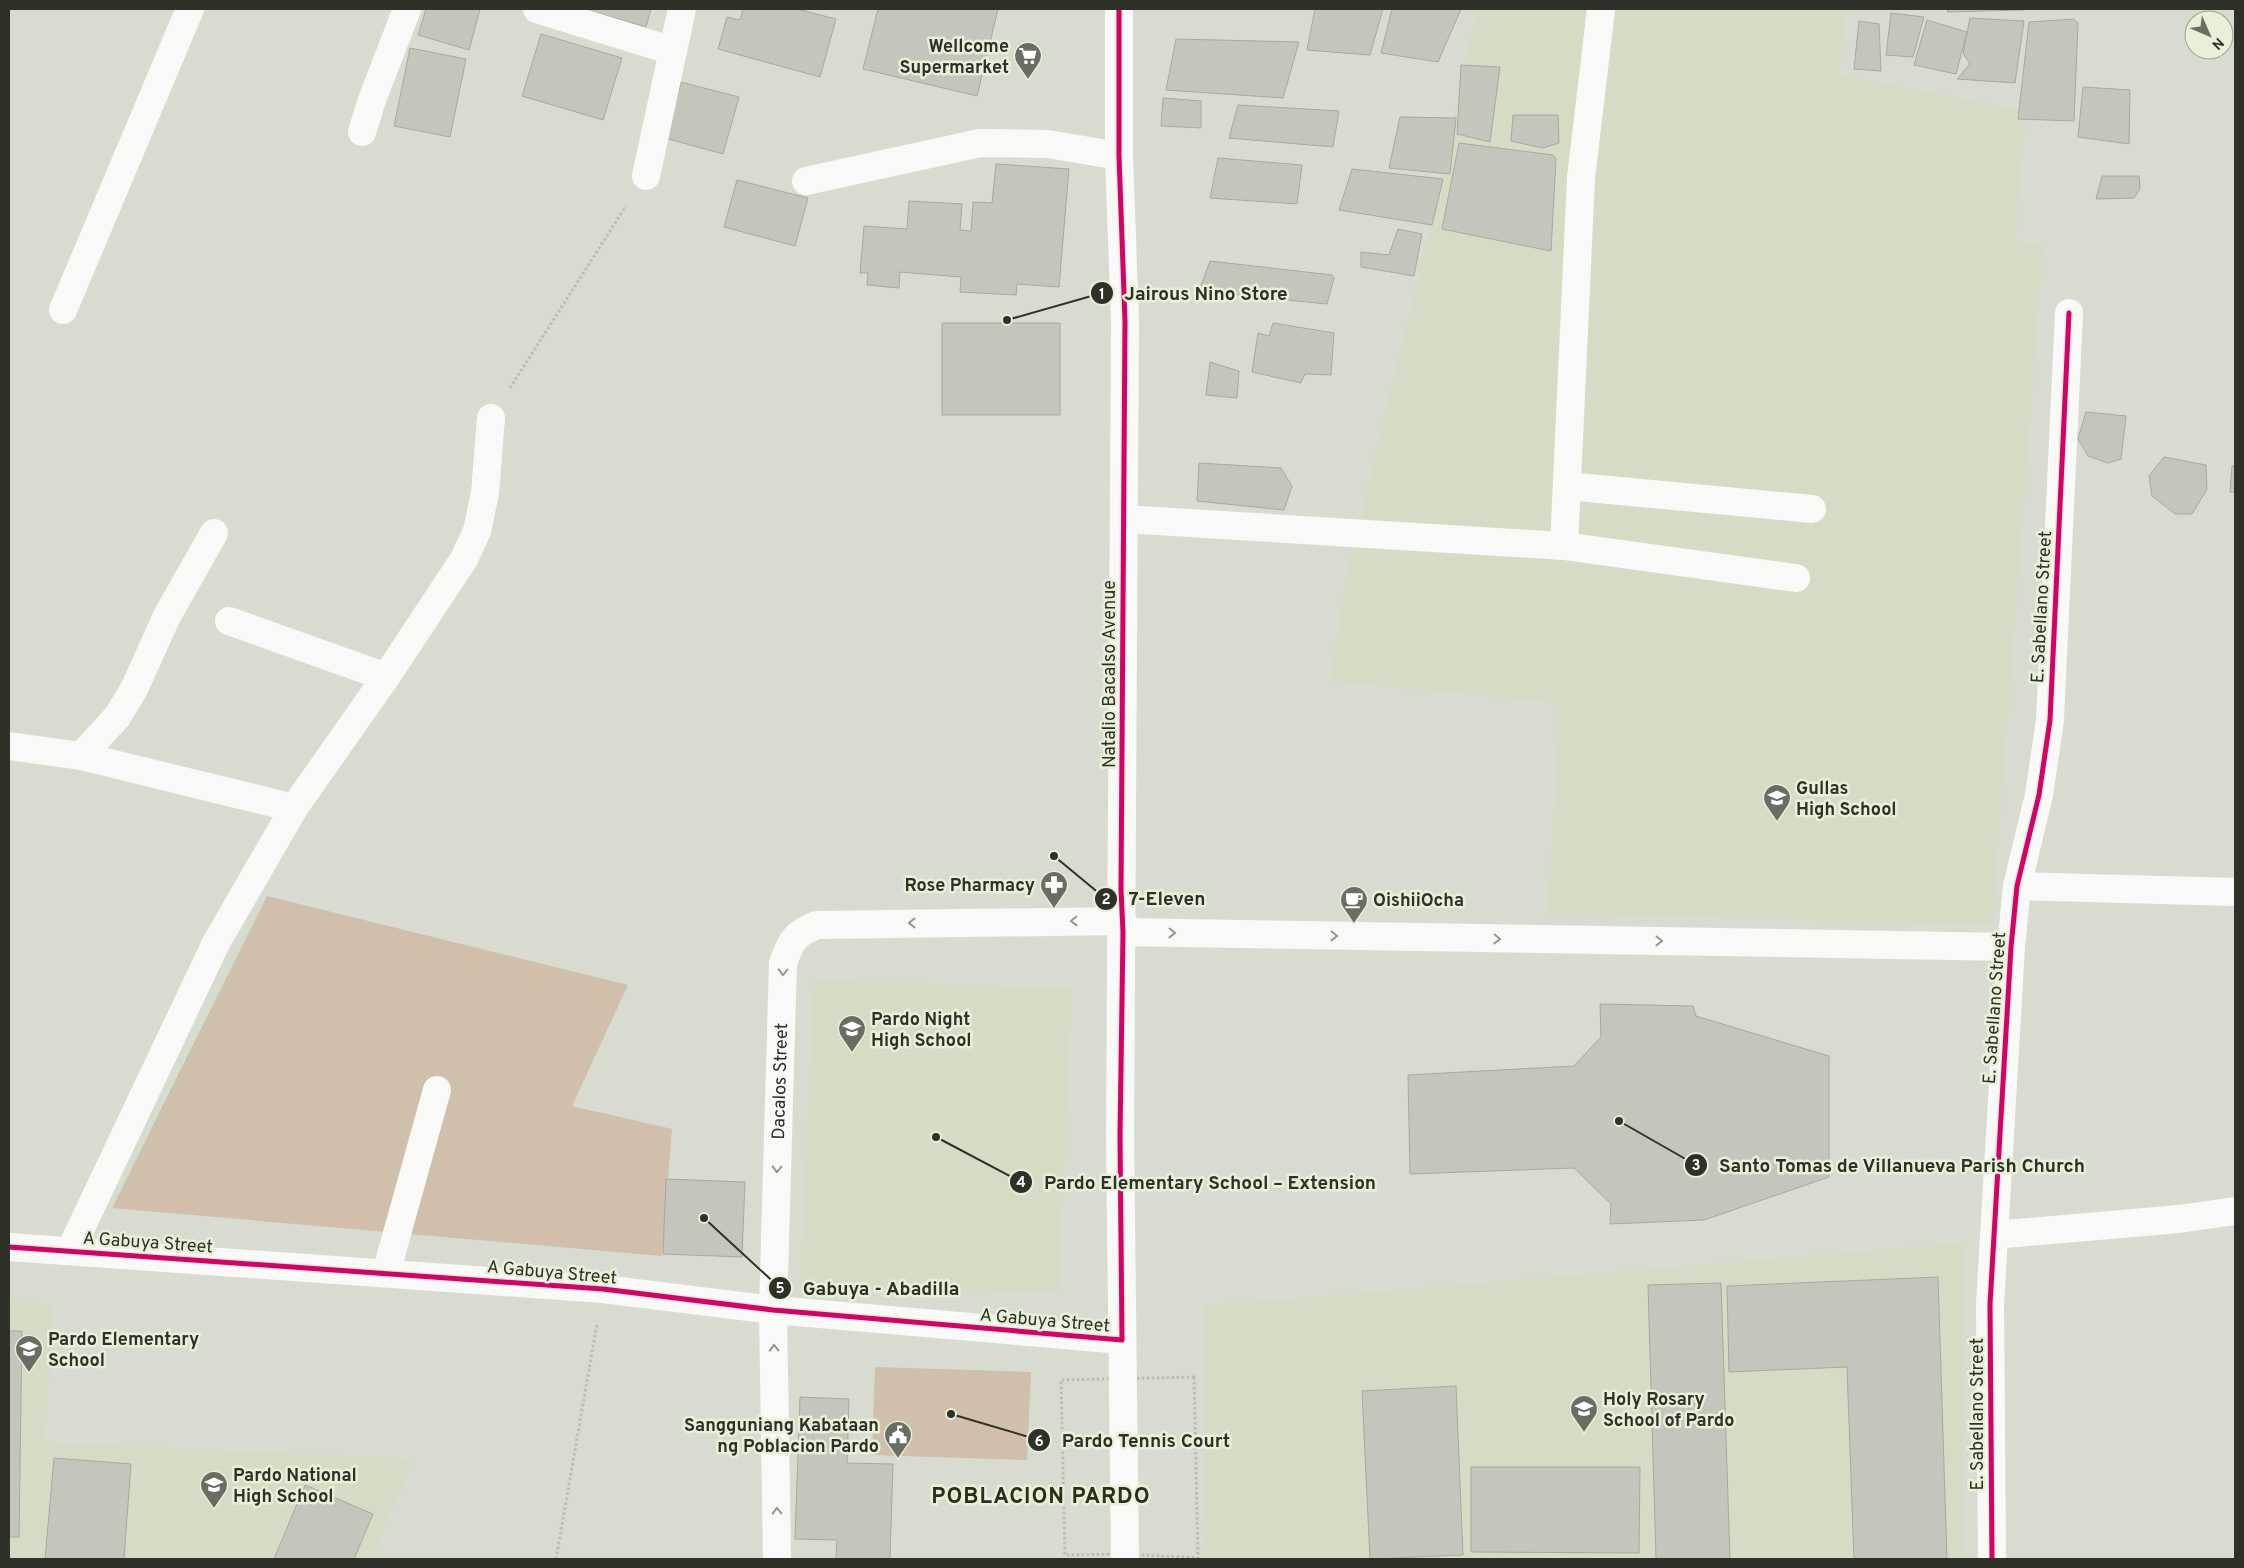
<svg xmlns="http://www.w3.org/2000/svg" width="2244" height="1568" viewBox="0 0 2244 1568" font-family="Overpass,sans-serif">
	<rect width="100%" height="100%" fill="#d8dcd0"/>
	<path fill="#d5dcc5" d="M1477,9H1847L1838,75L2026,111L2015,241L2043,245L1992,925L1548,913L1560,703L1330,681L1347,573L1426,243Z
		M814,980L1072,989L1058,1293L800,1284Z
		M1964,1243L1963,1559H1206L1204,1306Z
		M9,1301L53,1305L45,1442L413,1459L372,1559H9Z"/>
	<path fill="#cfbfab" d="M267,896L628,985L572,1106L672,1129L662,1256L112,1208Z
		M875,1367L1031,1372L1027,1460L872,1455Z"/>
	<path fill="#c4c5bb" stroke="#a8a89e" d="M426,9H480L469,50L418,35Z
		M583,9H651L646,27Z
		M743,9H797L836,19L820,77L718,49L727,17L740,20Z
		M878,9H998L977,96L863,69Z
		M1315,9H1383L1370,55L1307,50Z
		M1392,9H1461L1438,62L1381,53Z
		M1948,9H2025V10L1947,12Z
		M1891,13L1924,17L1913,57L1886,55Z
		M1970,18L2024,21L2015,83L1957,79L1970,64L1963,53Z
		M2074,19L2078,23L2074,121L2018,119L2029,22Z
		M1927,20L1967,32L1956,74L1914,65Z
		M1859,21L1879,24L1881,71L1854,69Z
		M541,34L622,58L603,120L522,96Z
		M1176,39L1299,42L1283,98L1166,90Z
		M410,48L466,59L450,137L394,126Z
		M1461,65L1500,67L1490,142L1457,134Z
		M681,82L739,97L723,154L665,138Z
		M2083,87L2130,90L2129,144L2078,137Z
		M1163,98L1201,101V128L1161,126Z
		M1238,105L1339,111L1333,147L1229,138Z
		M1513,115H1558L1559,143L1543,148L1511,141Z
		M1400,117L1456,118L1450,174L1389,168Z
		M1459,143L1553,155L1556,159L1551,251L1442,229Z
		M1218,158L1302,165L1297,204L1210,198Z
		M996,164L1069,169L1059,287L1017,284L1016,295L960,292L961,277L900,272L899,288L867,285L868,273H860L864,226L907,229L909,201L962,204L960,230L971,231L973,202L992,203Z
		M1352,169L1443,179L1432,225L1339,210Z
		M2102,176H2139L2140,189L2134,198L2096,199Z
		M737,180L808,198L795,246L724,227Z
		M1398,229L1422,234L1414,276L1361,267V252L1389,255Z
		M1210,261L1332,275L1334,278L1327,304L1199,291Z
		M942,323H1060V415H942Z
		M1273,323L1334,333L1331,375L1305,374L1301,383L1252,372L1258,333L1269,336Z
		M1210,362L1239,371L1237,398L1206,395Z
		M2086,412L2126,416L2121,459L2108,463L2088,456L2078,439Z
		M2164,457L2206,465L2207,489L2192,514H2175L2152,496L2149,476Z
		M1199,463L1281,468L1292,486L1284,510L1197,501Z
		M2232,466H2235V492H2230Z
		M1600,1004L1693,1006L1696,1016L1829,1056V1177L1704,1220L1610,1224L1611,1204L1574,1168L1410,1174L1408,1075L1574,1066L1601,1037Z
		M666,1179L745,1182L742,1257L663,1254Z
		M1938,1277L1947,1559H1854L1847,1367L1729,1372L1727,1286Z
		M1721,1283L1730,1559H1656L1648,1285Z
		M9,1331H22L19,1537H9Z
		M1456,1386L1463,1555L1370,1559L1362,1391Z
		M800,1397L849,1399L847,1463L893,1464L890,1559H836L837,1540L795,1539Z
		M54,1458L131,1464L124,1559H45Z
		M1471,1467H1640L1639,1553L1471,1552Z
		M305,1485L373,1514L354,1559H274Z"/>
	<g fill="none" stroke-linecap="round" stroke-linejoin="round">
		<path stroke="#bbbcb8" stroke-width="3" stroke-dasharray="2.5 2.5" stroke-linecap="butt" d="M510,388L626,206
			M1194,1377L1198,1558L1125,1554L1065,1555L1061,1380Z
			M556,1559L597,1324"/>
		<g stroke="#f9faf8" stroke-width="28">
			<path d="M537,9L673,51"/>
			<path d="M362,132L372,100L407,9"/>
			<path d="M646,176L682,9"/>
			<path d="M806,181L980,143L1048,144L1119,156"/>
			<path d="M63,310L190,9"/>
			<path d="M1567,486L1812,509"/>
			<path d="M1124,519L1564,546L1796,578"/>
			<path d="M1564,546L1581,178L1601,9"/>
			<path d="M229,621L386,677"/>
			<path d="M9,746L81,756L294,808"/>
			<path d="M81,756L117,717L134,689L167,616L214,533"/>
			<path d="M2017,886L2235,892"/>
			<path d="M1123,932L2011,947"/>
			<path d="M1994,1235L2179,1219L2235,1211"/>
			<path d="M9,1247L603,1289L773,1310L1122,1340"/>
			<path d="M70,1251L216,943L294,808L386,677L464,559L477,531L485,493L491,418"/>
			<path d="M386,1273L437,1090"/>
			<path id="s1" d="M777,1559L773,1310L783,963C791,941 795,933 817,925L1123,921"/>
			<path d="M1992,1559L1990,1304L2011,947L2017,886L2039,795L2050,720L2069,313"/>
		</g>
		<path stroke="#f9faf8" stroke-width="28" d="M1119,9V156L1125,321L1120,1136L1125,1559"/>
		<defs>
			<path id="cycleway" d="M9,1247L603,1289L773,1310L1122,1340L1120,1136L1123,932L1121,890L1125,321L1119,156V9
				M1992,1559L1990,1304L2011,947L2017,886L2039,795L2050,720L2069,313"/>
		</defs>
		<use href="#cycleway" stroke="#e8f0d7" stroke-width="8"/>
		<use href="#cycleway" stroke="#d6006c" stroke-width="5"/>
	</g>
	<defs><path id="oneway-chevron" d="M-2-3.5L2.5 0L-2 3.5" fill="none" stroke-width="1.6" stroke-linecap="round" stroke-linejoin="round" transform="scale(1.25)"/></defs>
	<g stroke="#949690">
		<use href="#oneway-chevron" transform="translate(1074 921) rotate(179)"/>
		<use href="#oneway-chevron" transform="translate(912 923) rotate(179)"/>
		<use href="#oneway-chevron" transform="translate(1172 933) rotate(1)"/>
		<use href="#oneway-chevron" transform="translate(1334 936) rotate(1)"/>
		<use href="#oneway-chevron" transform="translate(1497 939) rotate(1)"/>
		<use href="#oneway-chevron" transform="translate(1659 941) rotate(1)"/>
		<use href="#oneway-chevron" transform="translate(783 972) rotate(92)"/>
		<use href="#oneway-chevron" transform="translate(777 1169) rotate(92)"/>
		<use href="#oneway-chevron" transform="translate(774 1348) rotate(-91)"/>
		<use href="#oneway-chevron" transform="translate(777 1511) rotate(-91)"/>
	</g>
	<defs>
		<symbol id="supermarket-pin" viewBox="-11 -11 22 30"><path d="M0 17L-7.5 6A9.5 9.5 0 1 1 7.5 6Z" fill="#6a6d63" stroke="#e8f0d7"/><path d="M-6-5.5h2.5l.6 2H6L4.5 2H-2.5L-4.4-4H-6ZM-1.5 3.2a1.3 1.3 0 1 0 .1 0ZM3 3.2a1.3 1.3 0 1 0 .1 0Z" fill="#fff"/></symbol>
		<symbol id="school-pin" viewBox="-11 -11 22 30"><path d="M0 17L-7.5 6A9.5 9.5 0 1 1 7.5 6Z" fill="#6a6d63" stroke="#e8f0d7"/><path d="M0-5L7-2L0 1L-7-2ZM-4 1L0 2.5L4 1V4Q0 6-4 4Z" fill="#fff"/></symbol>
		<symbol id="pharmacy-pin" viewBox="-11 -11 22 30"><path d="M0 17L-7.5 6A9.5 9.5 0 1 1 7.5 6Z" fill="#6a6d63" stroke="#e8f0d7"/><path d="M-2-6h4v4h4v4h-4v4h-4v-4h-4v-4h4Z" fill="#fff"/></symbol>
		<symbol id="cafe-pin" viewBox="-11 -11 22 30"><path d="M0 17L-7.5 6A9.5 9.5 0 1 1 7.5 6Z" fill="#6a6d63" stroke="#e8f0d7"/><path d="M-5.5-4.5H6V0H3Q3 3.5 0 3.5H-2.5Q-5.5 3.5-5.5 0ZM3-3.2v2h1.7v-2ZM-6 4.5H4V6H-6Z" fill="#fff"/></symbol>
		<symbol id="civic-pin" viewBox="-11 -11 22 30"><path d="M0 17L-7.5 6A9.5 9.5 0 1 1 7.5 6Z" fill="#6a6d63" stroke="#e8f0d7"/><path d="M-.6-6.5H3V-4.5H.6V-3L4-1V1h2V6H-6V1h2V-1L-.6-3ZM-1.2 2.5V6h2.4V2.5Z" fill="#fff"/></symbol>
	</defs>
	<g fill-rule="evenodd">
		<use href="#supermarket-pin" x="1012" y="40" width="32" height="43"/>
		<use href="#school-pin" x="1761" y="782" width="32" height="43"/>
		<use href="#pharmacy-pin" x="1038" y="869" width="32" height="43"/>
		<use href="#cafe-pin" x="1338" y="884" width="32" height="43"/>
		<use href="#school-pin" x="836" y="1013" width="32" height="43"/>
		<use href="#school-pin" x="13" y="1333" width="32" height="43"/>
		<use href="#school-pin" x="1568" y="1393" width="32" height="43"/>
		<use href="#civic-pin" x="882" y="1419" width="32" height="43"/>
		<use href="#school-pin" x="198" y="1469" width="32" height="43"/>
	</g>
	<g text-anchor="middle" stroke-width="5" stroke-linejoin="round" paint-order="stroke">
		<g font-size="18" font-weight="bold" fill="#2e3128" stroke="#e8f0d7" text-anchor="start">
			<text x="1009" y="52" text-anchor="end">Wellcome<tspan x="1009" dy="21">Supermarket</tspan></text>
			<text x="1796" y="794">Gullas<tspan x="1796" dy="21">High School</tspan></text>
			<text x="1035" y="891" text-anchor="end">Rose Pharmacy</text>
			<text x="1373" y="906">OishiiOcha</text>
			<text x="871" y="1025">Pardo Night<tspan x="871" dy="21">High School</tspan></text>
			<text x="48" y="1345">Pardo Elementary<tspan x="48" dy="21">School</tspan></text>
			<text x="1603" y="1405">Holy Rosary<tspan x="1603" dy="21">School of Pardo</tspan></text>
			<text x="879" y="1431" text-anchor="end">Sangguniang Kabataan<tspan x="879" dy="21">ng Poblacion Pardo</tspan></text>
			<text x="233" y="1481">Pardo National<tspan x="233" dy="21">High School</tspan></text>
		</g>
		<g font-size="18" fill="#2e3128" stroke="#e8f0d7">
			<text transform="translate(2041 607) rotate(-87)" y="6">E. Sabellano Street</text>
			<text transform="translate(1109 674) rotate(-90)" y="6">Natalio Bacalso Avenue</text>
			<text transform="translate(1994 1008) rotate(-86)" y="6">E. Sabellano Street</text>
			<text dy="6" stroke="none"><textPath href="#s1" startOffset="478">Dacalos Street</textPath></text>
			<text transform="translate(148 1242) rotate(4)" y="6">A Gabuya Street</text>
			<text transform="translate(552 1272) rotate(5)" y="6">A Gabuya Street</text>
			<text transform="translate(1045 1320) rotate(5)" y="6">A Gabuya Street</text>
			<text transform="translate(1977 1414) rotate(-90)" y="6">E. Sabellano Street</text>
		</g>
		<g font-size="22" font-weight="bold" letter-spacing="1" fill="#292f1b" stroke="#e8f0d7">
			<text x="1041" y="1503">POBLACION PARDO</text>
		</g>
	</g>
	<path fill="none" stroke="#2e3128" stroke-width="2" d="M1007 320L1102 293M1054 856L1106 899M1619 1121L1696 1165M936 1137L1021 1182M704 1218L780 1288M951 1414L1039 1440"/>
	<g fill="#2e3128" stroke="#e8f0d7" stroke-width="2">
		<circle cx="1007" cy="320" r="5"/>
		<circle cx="1054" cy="856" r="5"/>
		<circle cx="1619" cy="1121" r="5"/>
		<circle cx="936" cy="1137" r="5"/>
		<circle cx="704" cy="1218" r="5"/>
		<circle cx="951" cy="1414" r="5"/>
		<circle cx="1102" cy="293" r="12"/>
		<circle cx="1106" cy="899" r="12"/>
		<circle cx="1696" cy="1165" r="12"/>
		<circle cx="1021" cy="1182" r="12"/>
		<circle cx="780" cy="1288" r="12"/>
		<circle cx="1039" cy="1440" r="12"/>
	</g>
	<g font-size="15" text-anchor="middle" font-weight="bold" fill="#fff">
		<text x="1102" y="299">1</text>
		<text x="1106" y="904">2</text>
		<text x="1696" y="1170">3</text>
		<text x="1021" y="1187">4</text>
		<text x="780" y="1293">5</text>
		<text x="1039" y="1446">6</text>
	</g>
	<g font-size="19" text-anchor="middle" font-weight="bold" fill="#2e3128" stroke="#e8f0d7" stroke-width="5" stroke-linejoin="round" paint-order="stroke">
		<text x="1206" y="300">Jairous Nino Store</text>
		<text x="1167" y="905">7-Eleven</text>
		<text x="1902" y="1172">Santo Tomas de Villanueva Parish Church</text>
		<text x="1210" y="1189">Pardo Elementary School – Extension</text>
		<text x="881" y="1295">Gabuya - Abadilla</text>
		<text x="1146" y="1447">Pardo Tennis Court</text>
	</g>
	<rect width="2244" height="1568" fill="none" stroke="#2e3128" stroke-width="20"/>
	<g transform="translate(2209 35) rotate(135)"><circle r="24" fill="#e8f0d7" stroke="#9ea491"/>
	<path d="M0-4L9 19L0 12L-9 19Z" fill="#6a6d63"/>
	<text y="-8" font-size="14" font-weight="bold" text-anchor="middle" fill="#2e3128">N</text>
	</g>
</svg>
